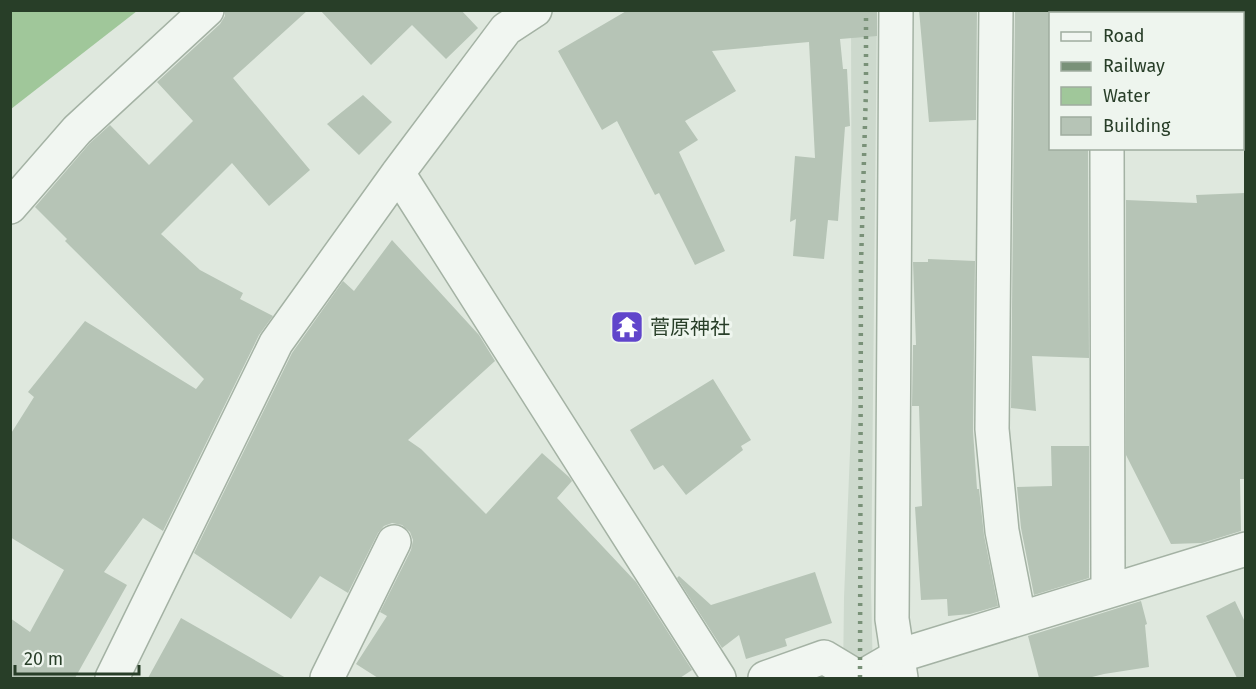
<svg xmlns="http://www.w3.org/2000/svg" width="1256" height="689" viewBox="0 0 1256 689" font-family="'Fira Sans','Noto Sans JP',sans-serif">
	<rect width="100%" height="100%" fill="#dfe8de"/>
	<path fill="#cdd9cd" d="M851,11H877L871,588L873,678H843L844,598L852,403Z"/>
	<path fill="#a0c79a" d="M11,10H137V11L11,109Z"/>
	<path fill="#b6c4b6" d="M225,10H308L233,78L310,170L269,206L232,163L161,234L200,270L243,293L240,299L273,316L259,335L163,531L143,518L104,572L127,585L75,678H10V618L30,632L64,570L10,537V435L34,397L28,392L85,321L196,389L204,379L65,241L67,239L35,207L90,143L110,125L149,165L193,121L157,82L220,24L225,16Z
		M320,10H461L478,28L446,59L412,25L371,65Z
		M628,10H877V36L840,39L843,69H847L850,126L845,127L838,221L828,220L824,259L793,256L796,219L790,222L795,156L815,158L809,42L712,51L736,91L685,121L698,140L679,152L725,251L695,265L659,193L655,195L617,121L602,130L558,51Z
		M919,10H977L976,120L929,122Z
		M1015,10H1050V148H1088L1089,358L1032,356L1036,411L1011,408Z
		M363,95L392,122L359,155L327,124Z
		M1245,193V479H1240L1241,531L1202,543L1171,544L1126,455V200L1197,203L1196,195Z
		M392,240L479,335L495,361L408,440L421,449L486,514L542,453L569,477L572,481L557,498L636,582L692,670L680,678H378L356,664L387,616L380,612L411,550L413,540L410,532L402,525L392,523L384,526L378,533L348,593L320,576L291,619L194,553L292,353L343,281L354,291Z
		M928,259L975,261L973,431L977,489H979L984,535L998,606L970,614L948,616L947,599L921,600L915,507L922,506L919,406H912L913,345H916L913,262H928Z
		M713,379L751,440L741,446L743,450L686,495L663,465L654,470L630,430Z
		M1051,446H1089V578L1034,595L1021,528L1017,487L1052,486Z
		M815,572L832,623L785,639L787,646L746,659L739,635L722,648L677,578L679,576L711,605Z
		M1141,601L1147,624L1145,625L1149,667L1104,674L1088,678H1039L1028,636Z
		M1235,601L1245,622V678H1237L1206,616Z
		M181,618L286,678H148Z"/>
	<g fill="none" stroke-linecap="round" stroke-linejoin="round">
		<defs>
			<path id="minor" d="M996,10L992,429L1002,531L1019,618
				M1107,148L1108,591
				M398,173L719,678
				M10,207L77,130L207,10
				M112,678L276,343L398,173L506,29L535,10
				M327,678L394,542
				M765,678L824,657L859,678
				M860,678L898,656L1246,549"/>
			<path id="tertiary" d="M896,10L892,619L901,678"/>
		</defs>
		<use href="#minor" stroke="#a4b2a4" stroke-width="36"/>
		<use href="#tertiary" stroke="#a4b2a4" stroke-width="36"/>
		<use href="#minor" stroke="#f1f6f1" stroke-width="33"/>
		<use href="#tertiary" stroke="#f1f6f1" stroke-width="33"/>
		<path stroke="#799178" stroke-width="4.5" stroke-dasharray="3 6" stroke-linecap="butt" d="M860,678L861,264L866,89V10"/>
	</g>
	<defs>
		<symbol id="temple-square" viewBox="-11 -11 22 22"><rect x="-9" y="-9" width="18" height="18" rx="4" fill="#6045cb" stroke="#eef5ee"/><path d="M0-6L5-2H3V0L6.5 2.5H4V6H1.5V3h-3V6H-4V2.5H-6.5L-3 0V-2H-5Z" fill="#fff"/></symbol>
	</defs>
	<g fill-rule="evenodd">
		<use href="#temple-square" x="608" y="308" width="38" height="38"/>
	</g>
	<g text-anchor="middle" stroke-width="6" stroke-linejoin="round" paint-order="stroke">
		<g font-size="20" fill="#283e28" stroke="#eef5ee" text-anchor="start">
			<text x="650" y="334">菅原神社</text>
		</g>
	</g>
	<rect width="1256" height="689" fill="none" stroke="#283e28" stroke-width="24"/>
	<rect x="1049" y="12" width="195" height="138" fill="#eef5ee" stroke="#9fac9f" stroke-width="1.5"/>
	<rect x="1061" y="32" width="30" height="9" fill="#f1f6f1" stroke="#9fac9f" stroke-width="1.5"/>
	<text x="1103" y="42" font-size="18" fill="#283e28">Road</text>
	<rect x="1061" y="62" width="30" height="9" fill="#799178" stroke="#9fac9f" stroke-width="1.5"/>
	<text x="1103" y="72" font-size="18" fill="#283e28">Railway</text>
	<rect x="1061" y="87" width="30" height="18" fill="#a0c79a" stroke="#9fac9f" stroke-width="1.5"/>
	<text x="1103" y="102" font-size="18" fill="#283e28">Water</text>
	<rect x="1061" y="117" width="30" height="18" fill="#b6c4b6" stroke="#9fac9f" stroke-width="1.5"/>
	<text x="1103" y="132" font-size="18" fill="#283e28">Building</text>
	<path d="M15 665v9h124v-9" fill="none" stroke="#283e28" stroke-width="3"/>
	<text x="24" y="665" font-size="18" fill="#283e28" stroke="#eef5ee" stroke-width="4.5" paint-order="stroke">20 m</text>
</svg>
